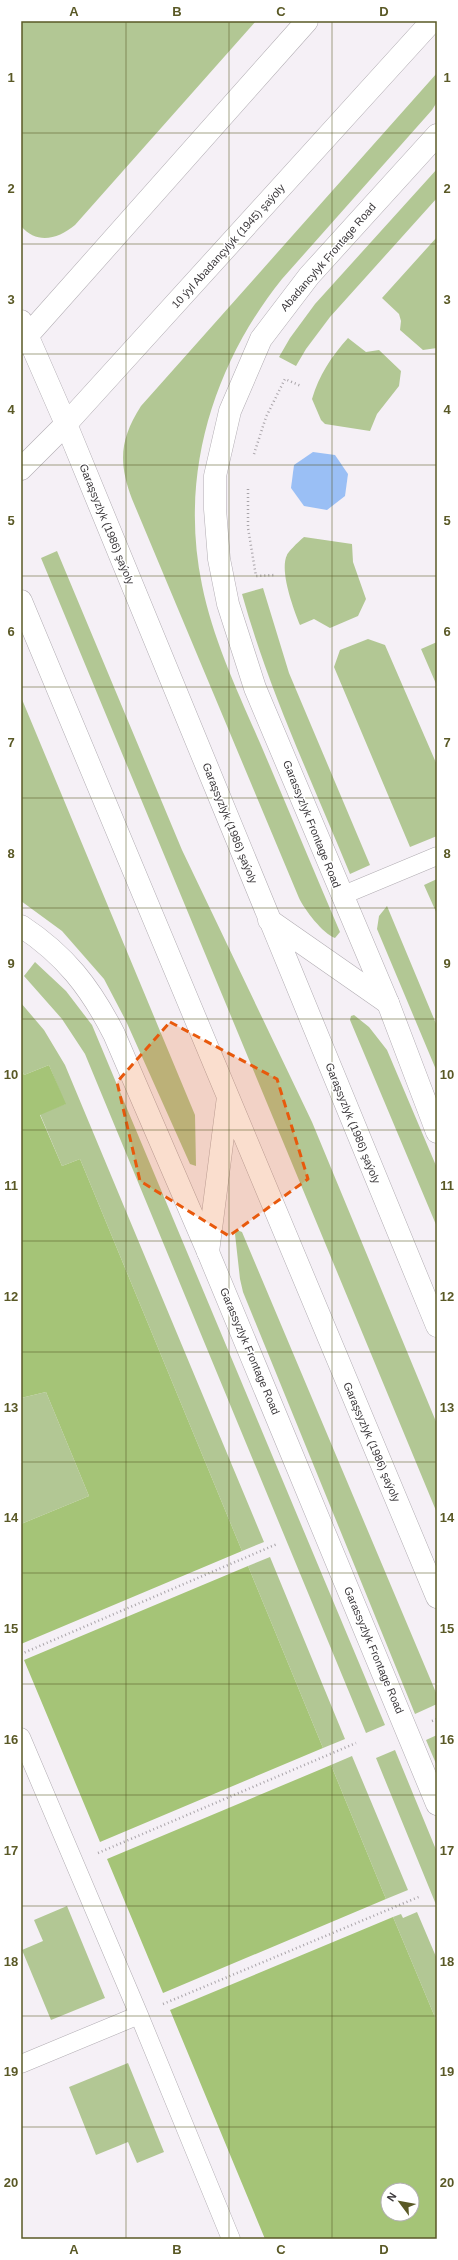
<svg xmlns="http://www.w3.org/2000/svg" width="458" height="2260" viewBox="0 0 458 2260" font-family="Helvetica,sans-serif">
	<rect width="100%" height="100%" fill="#f5f0f6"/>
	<path fill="#b2c794" d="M21,21H256L75,225C58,239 37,245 21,226Z
		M437,73V102L432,110L282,279C213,365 179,475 202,585C213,640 238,692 260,743C287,806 313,869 340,932L335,938C323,934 304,909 299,898L132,499C118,462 120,439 141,406Z
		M437,169V198L330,317L306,349L296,366L279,357L290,338L315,304Z
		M437,237V348L423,350L400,330L401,321L399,314L382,298Z
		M348,338L366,352L379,350L401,371L399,386L377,414L370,431L325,424L321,420L312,399C319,375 331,357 348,338Z
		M304,537L352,544L353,562L366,599L358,616L330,628L314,619L300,625C294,610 279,571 287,555C288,552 300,540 304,537Z
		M57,551L182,850L312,1122L437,1424V1513L41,558Z
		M263,588L289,673L370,865L350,874C312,781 269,691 242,594Z
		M368,639L385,645L437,765V836L410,847L334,667L340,650Z
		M437,642V686L421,649Z
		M21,697L195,1115L196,1166L190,1164L126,1021L104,979L62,931L21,901Z
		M437,879V914L424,885Z
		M387,906L437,1026V1072L377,929L379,916Z
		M35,962L66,991L92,1025L385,1725L366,1733L85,1054L62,1019L24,976Z
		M21,1003L44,1030L65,1065L264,1542L242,1551L80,1159L62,1166L40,1114L65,1104L49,1065L24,1075L21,1067Z
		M354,1015L369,1027L387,1050L437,1168V1227L350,1020L351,1016Z
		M237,1230L242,1232L437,1695V1704L415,1714L243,1292L240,1279L235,1234Z
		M46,1392L89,1496L21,1524V1398Z
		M270,1557L345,1739L323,1748L248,1566Z
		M437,1735V1766L426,1740Z
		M395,1750L437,1852V1907L376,1758Z
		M352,1756L408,1890L386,1899L331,1765Z
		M67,1906L105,1998L51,2020L22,1950L43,1941L34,1920Z
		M417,1912L437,1959V2022L393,1917L401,1914L403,1918Z
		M128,2063L164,2152L137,2163L128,2142L96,2155L69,2087Z"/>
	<path fill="#a5c477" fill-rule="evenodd" d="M49,1065L66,1104L40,1115L62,1166L80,1159L242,1551L21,1644V1524L89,1496L46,1392L21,1398V1067L24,1075Z
		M248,1566L323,1748L100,1842L24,1660Z
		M331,1765L386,1899L163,1993L107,1859Z
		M393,1917L437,2022V2239H265L170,2010ZM388,2190H412V2214H388Z"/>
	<path fill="#9abff5" d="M313,452L335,455L348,474L345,496L327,510L304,506L291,488L294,465Z"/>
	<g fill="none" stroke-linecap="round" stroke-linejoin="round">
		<defs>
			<path id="lane" d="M341,896L437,856
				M21,1737L139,2015L231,2239
				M21,2064L139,2015"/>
			<path id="street" d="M437,135L309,276L261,339L230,411L215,476V509L219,559L228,604L255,688L388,1003L437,1132
				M21,926C65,955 90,987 114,1034L208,1252L437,1804"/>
			<path id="primary" d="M21,321L66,424L437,1326
				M21,343L307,21
				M21,469L66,424L432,21
				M21,601L437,1597
				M269,920L388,1003
				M208,1252L228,1097"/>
		</defs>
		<use href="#lane" stroke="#b1acb2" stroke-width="19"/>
		<use href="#street" stroke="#b1acb2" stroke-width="23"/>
		<use href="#primary" stroke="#b1acb2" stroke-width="23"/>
		<path stroke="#a9a4a9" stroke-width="2.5" stroke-dasharray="1 3" stroke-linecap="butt" d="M254,454L266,417L285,379L301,386
			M248,489V528L256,576L275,575
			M21,1654L277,1544
			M432,1721L437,1719
			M98,1853L356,1743
			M163,2004L421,1896"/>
		<use href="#lane" stroke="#fff" stroke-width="18"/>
		<use href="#street" stroke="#fff" stroke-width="22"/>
		<use href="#primary" stroke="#fff" stroke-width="22"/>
	</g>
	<path fill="#e8590c" fill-opacity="0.2" stroke="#e8590c" stroke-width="3" stroke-dasharray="8 5" stroke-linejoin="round" d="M170,1022L277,1079L308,1179L229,1236L140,1181L117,1082Z"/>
	<path fill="none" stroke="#5a5926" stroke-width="1" stroke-opacity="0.55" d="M126,21V2239M229,21V2239M332,21V2239M21,133H437M21,244H437M21,354H437M21,465H437M21,576H437M21,687H437M21,798H437M21,908H437M21,1019H437M21,1130H437M21,1241H437M21,1352H437M21,1462H437M21,1573H437M21,1684H437M21,1795H437M21,1906H437M21,2016H437M21,2127H437"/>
	<g text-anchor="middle" stroke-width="3" stroke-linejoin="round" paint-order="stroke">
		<g font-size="11" fill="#3b383b" stroke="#fff">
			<text transform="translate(228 246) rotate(-48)" y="4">10 ýyl Abadançylyk (1945) şaýoly</text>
			<text transform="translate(328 257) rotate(-49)" y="4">Abadancylyk Frontage Road</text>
			<text transform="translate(107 524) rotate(68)" y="4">Garaşsyzlyk (1986) şaýoly</text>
			<text transform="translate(230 823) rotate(68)" y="4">Garaşsyzlyk (1986) şaýoly</text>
			<text transform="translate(312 824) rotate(68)" y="4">Garassyzlyk Frontage Road</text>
			<text transform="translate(353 1123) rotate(68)" y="4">Garaşsyzlyk (1986) şaýoly</text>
			<text transform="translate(250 1351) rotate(67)" y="4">Garassyzlyk Frontage Road</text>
			<text transform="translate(372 1442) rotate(67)" y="4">Garaşsyzlyk (1986) şaýoly</text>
			<text transform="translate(374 1650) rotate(67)" y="4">Garassyzlyk Frontage Road</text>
		</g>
	</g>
	<rect width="458" height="2260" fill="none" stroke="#ffffff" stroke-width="44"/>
	<g transform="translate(400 2202) rotate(302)"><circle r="19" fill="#ffffff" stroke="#b1afb1"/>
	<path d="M0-3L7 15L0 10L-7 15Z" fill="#5a5926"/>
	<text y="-6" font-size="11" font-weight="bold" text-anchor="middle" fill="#3b383b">N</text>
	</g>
	<rect x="22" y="22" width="414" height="2216" fill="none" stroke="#5a5926" stroke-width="1.5"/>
	<g font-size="13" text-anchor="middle" font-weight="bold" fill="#5a5926">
		<text x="74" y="16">A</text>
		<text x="177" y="16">B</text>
		<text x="281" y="16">C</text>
		<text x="384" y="16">D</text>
		<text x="11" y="82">1</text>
		<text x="447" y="82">1</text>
		<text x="11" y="193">2</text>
		<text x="447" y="193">2</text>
		<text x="11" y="304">3</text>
		<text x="447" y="304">3</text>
		<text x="11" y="414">4</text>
		<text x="447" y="414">4</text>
		<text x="11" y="525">5</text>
		<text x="447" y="525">5</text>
		<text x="11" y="636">6</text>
		<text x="447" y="636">6</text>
		<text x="11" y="747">7</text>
		<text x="447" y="747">7</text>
		<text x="11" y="858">8</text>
		<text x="447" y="858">8</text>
		<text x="11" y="968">9</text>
		<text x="447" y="968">9</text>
		<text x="11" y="1079">10</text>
		<text x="447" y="1079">10</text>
		<text x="11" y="1190">11</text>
		<text x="447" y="1190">11</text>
		<text x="11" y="1301">12</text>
		<text x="447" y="1301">12</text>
		<text x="11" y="1412">13</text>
		<text x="447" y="1412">13</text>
		<text x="11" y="1522">14</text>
		<text x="447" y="1522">14</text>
		<text x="11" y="1633">15</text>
		<text x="447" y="1633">15</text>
		<text x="11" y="1744">16</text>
		<text x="447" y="1744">16</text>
		<text x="11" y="1855">17</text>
		<text x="447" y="1855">17</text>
		<text x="11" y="1966">18</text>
		<text x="447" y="1966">18</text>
		<text x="11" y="2076">19</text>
		<text x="447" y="2076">19</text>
		<text x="11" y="2187">20</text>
		<text x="447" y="2187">20</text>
		<text x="74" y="2254">A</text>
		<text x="177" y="2254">B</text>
		<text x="281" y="2254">C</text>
		<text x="384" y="2254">D</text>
	</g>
</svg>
